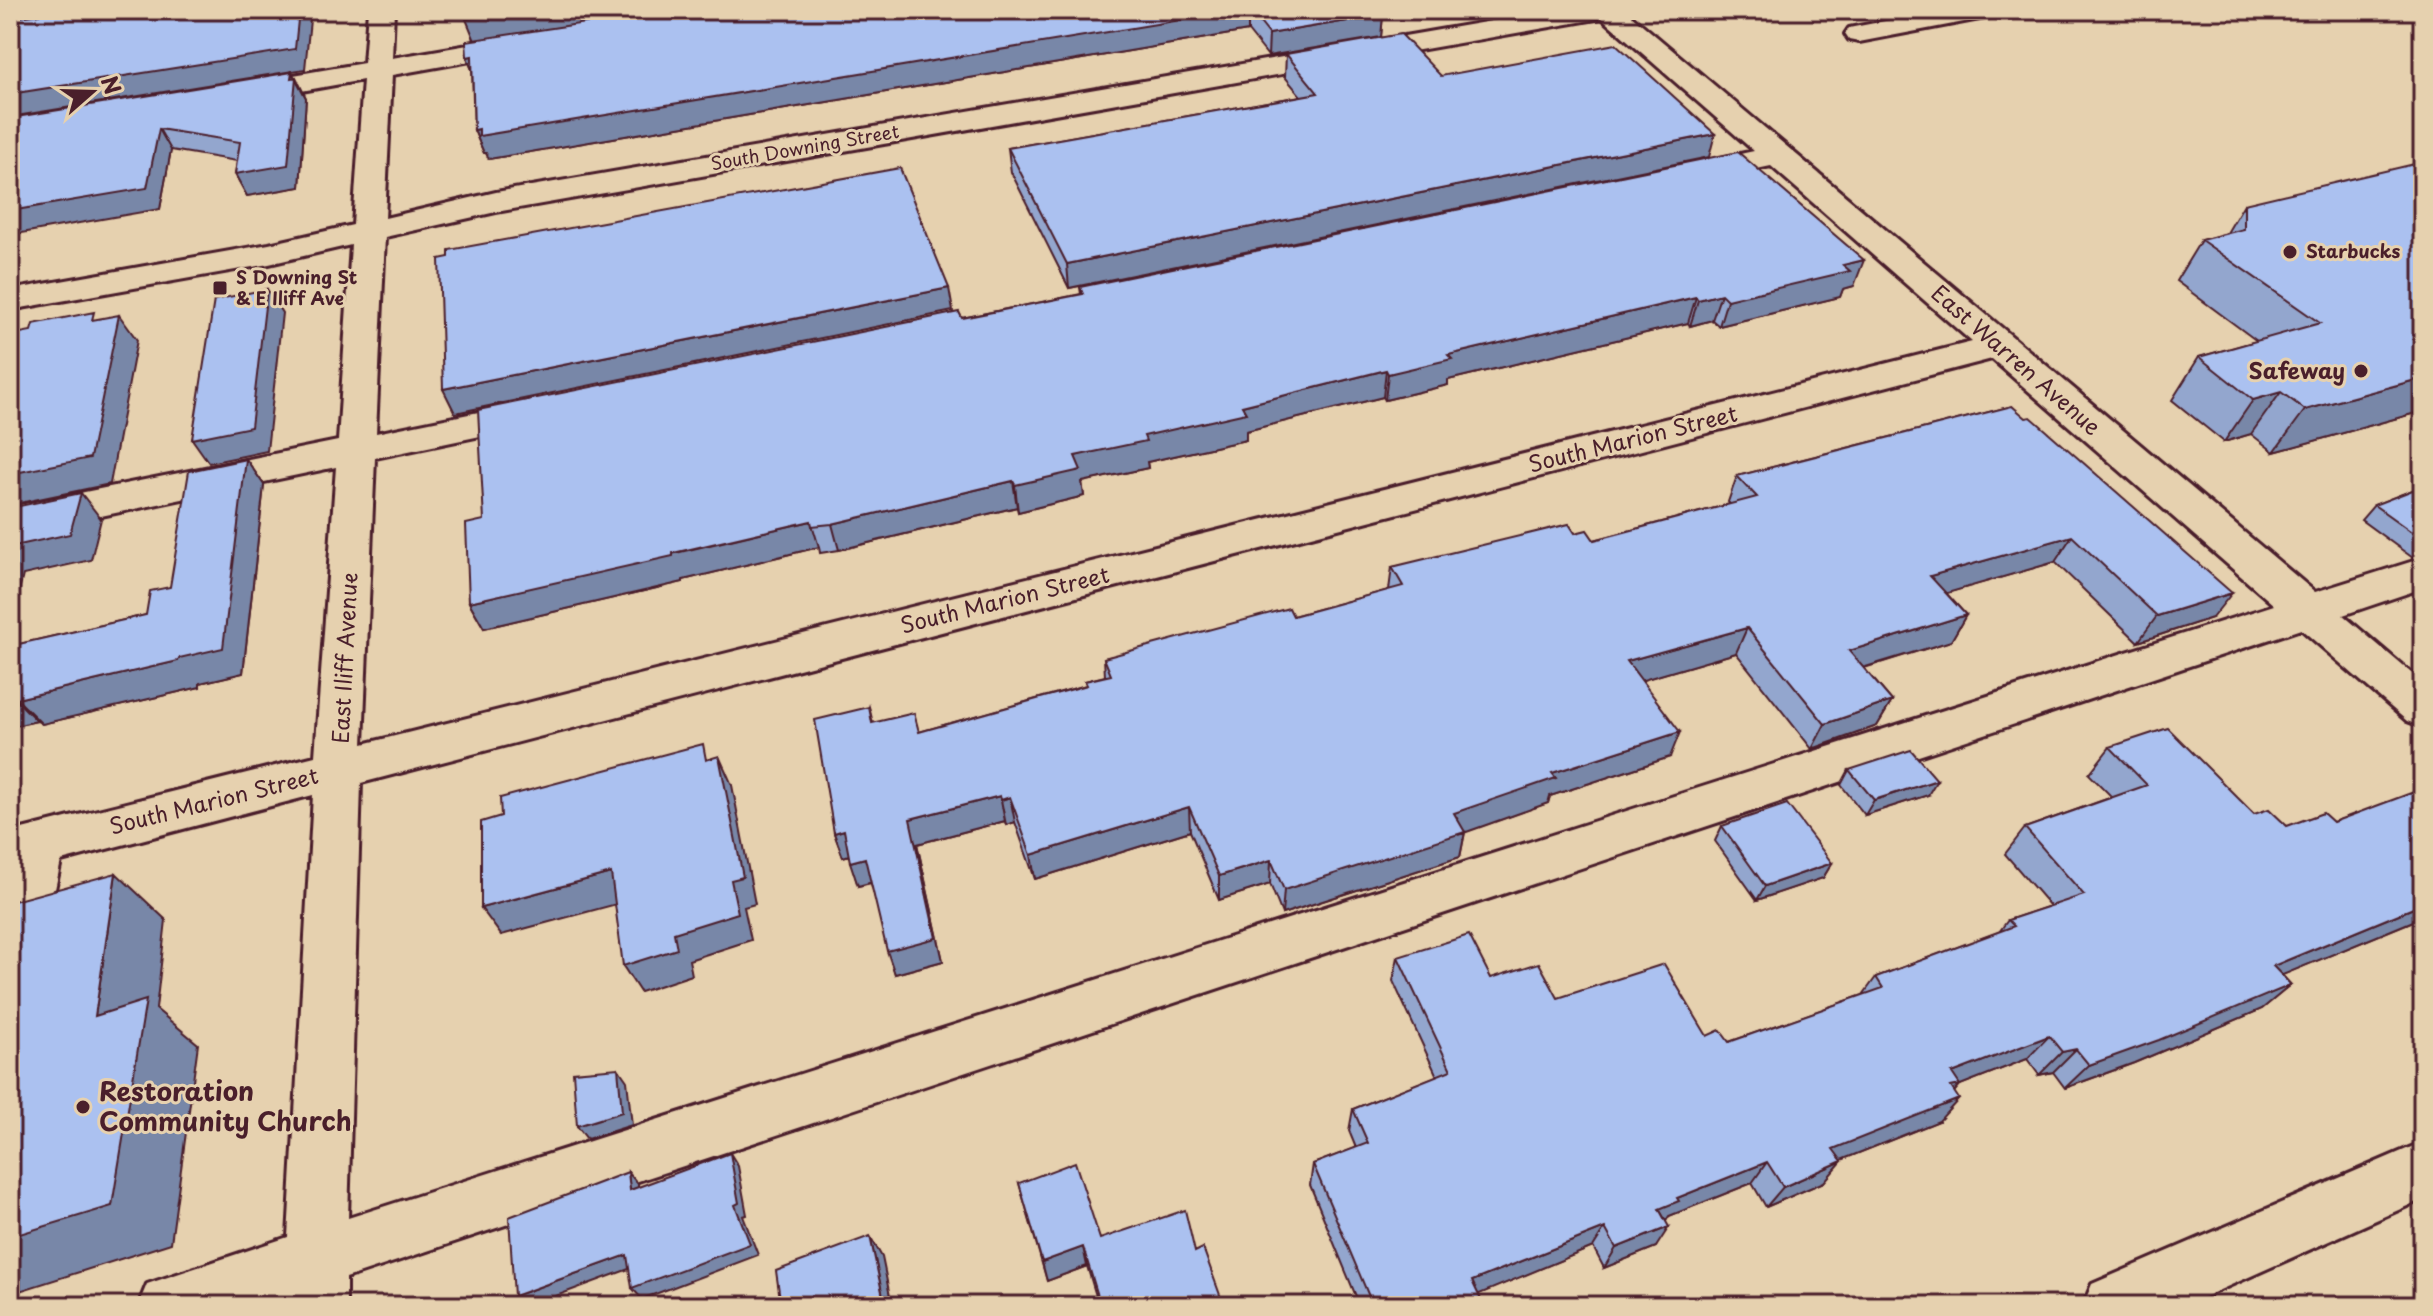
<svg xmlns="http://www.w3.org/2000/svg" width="2433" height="1316" viewBox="0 0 2433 1316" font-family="'Playpen Sans',sans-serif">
	<rect width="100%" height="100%" fill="#e6d1af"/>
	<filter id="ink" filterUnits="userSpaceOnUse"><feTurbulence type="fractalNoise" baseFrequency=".0125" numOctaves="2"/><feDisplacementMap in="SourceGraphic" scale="16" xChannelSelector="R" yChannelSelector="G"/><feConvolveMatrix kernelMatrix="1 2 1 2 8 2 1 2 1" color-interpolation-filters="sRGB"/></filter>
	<g filter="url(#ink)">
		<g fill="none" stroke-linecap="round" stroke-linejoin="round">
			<defs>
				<path id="minor" d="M368,10H394L392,58L527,35L537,37L541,43L537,49L527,51L392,75L385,218L496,192L1556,10H1625L2315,592L2423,558V588L2343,615L2423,683V727L2407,721L2301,629L346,1278V1306H284L285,1298L261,1306H138L147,1284L288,1237L313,795L61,861L36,979L29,996L10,1003V832L315,756L336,467L10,535V507L338,441L351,245L269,264L10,310V290L269,244L353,225L363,80L240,102L230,99L226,93L230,87L240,84L364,63ZM1602,18L1754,151L1679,167L1674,174L1679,181L1690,183L1771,166L1972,342L363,744L375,458L538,424L551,421L557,412L551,403L538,400L376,433L385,237L496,212ZM1992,359L2274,605L348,1218L361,783Z
					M1943,10H1998L1994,16L1985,18L1859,42L1849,40L1845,34L1849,28L1859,26Z
					M2423,1142V1199L2184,1306H2083L2092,1284Z"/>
			</defs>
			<use href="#minor" stroke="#4a1f2b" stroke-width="6"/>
			<use href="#minor" fill="#e6d1af" fill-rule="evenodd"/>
		</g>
		<path fill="#93a6ce" stroke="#4a1f2b" stroke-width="2" d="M466,10H1378L1383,15L1381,37L1268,56L1248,31L489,159L486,153H484L474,130L472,70L467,57L474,40Z
			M1286,54L1441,76L1709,157L1069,288L1011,172L1008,148L1301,96L1285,77Z
			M296,77L306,98L300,187L247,196L235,174L237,161L171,150L160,209L10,118Z
			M2244,204L2423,411L2274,452L2251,434L2224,442L2172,400L2199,357L2257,341L2176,281L2201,240L2227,233Z
			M1854,286L1843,289L1840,297L1719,326L1712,320L1690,326L1688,323L1448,380V385L1385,400L1383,397L1246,431V440L1147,462L1148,468L1082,482L1084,496L1018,512L1017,507L839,550L820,553L819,547L683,580V582L484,628L469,602L484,520L962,318L1081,294L1080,287Z
			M2012,406L2212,618L2138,642L2055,562L1946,593L1966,615L1951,641L1864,668L1892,701L1877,726L1812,749L1736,653L1642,680L1670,757L1550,796L1548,803L1465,832L1460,857L1282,914L1270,884L1219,900L1190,831L1035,879L1015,822L1006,825L1005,821L917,844L943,961L895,974L871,883L858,886L849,855L843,857L834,833L869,707L873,723L919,732L1086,685L1085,681L1105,676L1104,658L1293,616L1389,590L1392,567L1575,533L1594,540L1730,504L1728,502L1737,476Z
			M246,459L264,485L243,673L200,683V687L42,724L37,721L10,727V646L146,615L170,587Z
			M2423,486V556L2413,558L2361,520L2374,505Z
			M2110,747L2254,814L2287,826L2333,822L2423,793V917L2282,975L2291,985L2262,1009L2134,1063L2065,1088L2053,1072L2039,1075L2027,1059L1960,1085L1954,1092L1939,1121L1841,1160L1824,1182L1766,1207L1752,1183L1669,1216L1666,1221L1656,1247L1604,1268L1593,1247L1478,1294L1484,1306H1360L1310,1185L1313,1164L1356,1148L1349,1131L1353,1109L1437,1076L1393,981L1398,957L1491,978L1558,998L1729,1042L1863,995L1876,977L1999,932L2008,920L2050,906L2005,854L2025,828L2112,797L2089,774Z
			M1849,770L1928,795L1865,815L1841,785Z
			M1722,826L1832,863L1823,878L1757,900L1715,841Z
			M1019,1183L1100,1239L1195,1252L1224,1306H1099L1087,1266L1047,1281Z"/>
		<path fill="#7887a8" stroke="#4a1f2b" stroke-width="2" d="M10,10H17L10,28Z
			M299,10H311L305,69L10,117V94Z
			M523,10H676L475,41L466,19Z
			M1241,10H1248V31L489,159L486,153H484L474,130Z
			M1383,15L1381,37L1268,56L1269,34Z
			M472,56L476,80L467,57Z
			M292,72L306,98L300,187L247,196L235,174L291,78Z
			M159,129L171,150L160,209L10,235V211Z
			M1715,134L1709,157L1069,288L1067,264Z
			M1864,260L1854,286L1843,289L1840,297L1719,326L1727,300L1843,265Z
			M949,288L953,311L455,413L443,389Z
			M267,289L282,313L267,451L209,463L192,439Z
			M1721,294L1712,320L1690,326L1698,300Z
			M1696,297L1688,323L1448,380V385L1385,400L1388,374L1448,355Z
			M119,315L137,340L110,484L10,505V474Z
			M1386,370L1383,397L1246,431V440L1147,462L1148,468L1082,482L1084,496L1018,512L1015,485L1075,456L1242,406Z
			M2423,378V411L2274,452L2305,410Z
			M2281,392L2251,434L2224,442L2253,400Z
			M246,459L264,485L243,673L200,683V687L42,724L17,699L178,661Z
			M1013,481L1017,507L839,550L832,524Z
			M81,493L101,519L91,560L23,575L10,626V547Z
			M811,521L819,547L683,580V582L484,628L469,602Z
			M2072,536L2055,562L1916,602L1930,576Z
			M2423,547V556L2413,558Z
			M2232,593L2212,618L2138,642L2157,616Z
			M1966,615L1951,641L1836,676L1849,651Z
			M1747,628L1736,653L1619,687L1627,661Z
			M10,696H12L37,721L10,727Z
			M1892,701L1877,726L1812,749L1825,724Z
			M1680,732L1670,757L1550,796L1548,803L1458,835L1465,832L1460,857L1282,914L1284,890L1454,813L1552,773Z
			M719,756L732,785L755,904L744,907L751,940L689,960L692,975L640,992L623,966L674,933L731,880Z
			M1937,780L1928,795L1865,815L1874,800Z
			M1000,796L1005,821L917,844L943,961L895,974L887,951L910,819Z
			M1010,797L1015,822L1006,825L1001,800Z
			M1189,807L1190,831L1035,879L1031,855Z
			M844,830L852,854L843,857L834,833Z
			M865,858L873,882L858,886L850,862Z
			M1271,860L1270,884L1219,900V876Z
			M1832,863L1823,878L1757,900L1765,886Z
			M116,873L166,920L156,1009L198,1044L171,1243L10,1294V1237L95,1016Z
			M611,873L628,901L501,935L481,908Z
			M2423,904V917L2246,990L2273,966Z
			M2291,985L2262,1009L2134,1063L2065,1088L2089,1065Z
			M2049,1036L2027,1059L1960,1085L1941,1106L1959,1099L1939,1121L1816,1170L1833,1149L1952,1073Z
			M2076,1049L2053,1072L2039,1075L2062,1052Z
			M618,1068L627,1081L632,1125L587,1139L577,1126Z
			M730,1153L738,1166L747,1215L743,1216L758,1255L642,1299L632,1288L735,1205Z
			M1842,1161L1824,1182L1766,1207L1783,1187Z
			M1767,1162L1752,1183L1669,1216L1666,1221L1659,1209L1677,1198Z
			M628,1172L638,1184L640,1202L630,1190Z
			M1669,1227L1656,1247L1604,1268L1616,1248Z
			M1605,1228L1593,1247L1465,1300L1472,1281Z
			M870,1236L882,1257L892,1306H885Z
			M1083,1247L1087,1266L1047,1281L1042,1262Z
			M627,1255L637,1266L529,1306H525L514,1296Z"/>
		<path fill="#abc1f0" stroke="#4a1f2b" stroke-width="2" d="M72,10H299L295,49L10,94V18Z
			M466,10H523L466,19Z
			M672,10H1241L479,136V129L474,130L472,56L467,57L466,41Z
			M1250,10H1378L1383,15L1269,34Z
			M1401,34L1441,76L1616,44L1715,134L1067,264L1008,148L1318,93L1286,54Z
			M292,72L291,78L296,77L288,165L235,174L240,142L159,129L147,188L10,211V118Z
			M1738,152L1864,260L1843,265L1850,271L1727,300L1721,294L1698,300L1696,297L1448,355L1452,359L1388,374L1386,370L1242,406L1246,413L1144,436L1146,441L1075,456L1081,470L1015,485L1013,481L832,524L812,526L811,521L673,553V556L469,602L466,524L484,520L478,410L959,312L962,318L1083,294L1080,287Z
			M2423,162V378L2305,410L2281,392L2253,400L2199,357L2320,323L2201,240L2244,229V204Z
			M900,168L949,288L443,389L439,259L449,257V250Z
			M267,289L251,427L192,439L214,300Z
			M94,312L92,320L119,315L90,458L10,474V335L31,331L33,324Z
			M2012,406L2026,418L2031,417L2232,593L2157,616L2072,536L1930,576L1966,615L1849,651L1892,701L1825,724L1747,628L1627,661L1680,732L1552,773L1556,778L1454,813L1465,832L1284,890L1271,860L1219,876L1189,807L1031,855L1010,797L1001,800L1000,796L910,819L936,938L887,951L865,858L850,862L844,830L834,833L815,720L869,707L872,723L914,713L919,732L1087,685L1085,681L1111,675L1104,658L1289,608L1293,616L1403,586L1392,567L1569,524L1575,533L1587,530L1594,540L1757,497L1737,476Z
			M246,459L223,648L179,658L178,661L17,699L12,696H10V646L146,615L150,591L170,587L189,471Z
			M2423,486V540L2374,505Z
			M81,493L70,534L10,547V508Z
			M2168,728L2254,814L2269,809L2287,826L2323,813L2333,822L2414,792L2418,795L2423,793V904L2273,966L2291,985L2159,1040L2089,1065L2076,1049L2062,1052L2049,1036L1952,1073L1960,1085L1951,1087L1959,1099L1833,1149L1842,1161L1783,1187L1767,1162L1677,1198L1679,1201L1659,1209L1669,1227L1616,1248L1605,1228L1472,1281L1484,1306H1373L1313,1164L1368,1143L1353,1109L1451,1070L1398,957L1469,935L1491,978L1539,963L1558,998L1664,964L1707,1036L1720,1030L1729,1042L1883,988L1876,977L2014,926L2008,920L2084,895L2025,828L2147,785L2110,747Z
			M703,744L706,760L719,756L743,877L731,880L738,913L674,933L677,949L623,966L611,873L481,908V822L501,816L500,798Z
			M1911,750L1937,780L1874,800L1849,770Z
			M1787,804L1832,863L1765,886L1722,826Z
			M116,873L95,1016L146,1000L112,1206L10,1237V902Z
			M618,1068L622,1112L577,1126L573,1072Z
			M730,1153L739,1203L735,1205L750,1244L632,1288L627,1255L514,1296L509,1217L628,1172L630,1190Z
			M1075,1162L1100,1239L1185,1210L1195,1252L1203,1248L1224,1306H1101L1083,1247L1042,1262L1019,1183Z
			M870,1236L885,1306H781L776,1271Z"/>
	</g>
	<g fill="#4a1f2b" stroke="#e6d1af" stroke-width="3">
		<circle cx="2290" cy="252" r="8"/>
		<rect x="212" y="280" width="16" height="16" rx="4"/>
		<circle cx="2361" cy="371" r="8"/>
		<circle cx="83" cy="1107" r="8"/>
	</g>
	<g text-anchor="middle" stroke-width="6" stroke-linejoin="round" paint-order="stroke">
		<g font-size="18" fill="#4a1f2b" stroke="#e6d1af">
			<text transform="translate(805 148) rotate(-10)" y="6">South Downing Street</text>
		</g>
		<g font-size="18" font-weight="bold" fill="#4a1f2b" stroke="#e6d1af" text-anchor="start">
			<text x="2306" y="258">Starbucks</text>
			<text x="236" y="284">S Downing St<tspan x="236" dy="21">&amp; E Iliff Ave</tspan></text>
		</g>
		<g font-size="22" fill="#4a1f2b" stroke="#e6d1af">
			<text transform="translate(2016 360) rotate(41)" y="8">East Warren Avenue</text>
			<text transform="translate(1633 439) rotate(-14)" y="8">South Marion Street</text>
			<text transform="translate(1005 600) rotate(-14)" y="8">South Marion Street</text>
			<text transform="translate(345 658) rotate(-87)" y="8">East Iliff Avenue</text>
			<text transform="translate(214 801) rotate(-14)" y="8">South Marion Street</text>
		</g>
		<g font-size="22" font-weight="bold" fill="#4a1f2b" stroke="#e6d1af" text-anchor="end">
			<text x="2345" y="379">Safeway</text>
		</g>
		<g font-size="26" font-weight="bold" fill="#4a1f2b" stroke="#e6d1af" text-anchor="start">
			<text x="99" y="1101">Restoration<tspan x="99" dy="30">Community Church</tspan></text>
		</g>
	</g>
	<rect width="2433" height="1316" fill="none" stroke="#e6d1af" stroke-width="40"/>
	<rect x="20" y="20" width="2393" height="1276" fill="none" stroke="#4a1f2b" stroke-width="3" filter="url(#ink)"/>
	<g transform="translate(92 92) rotate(70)" stroke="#e6d1af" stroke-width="6" paint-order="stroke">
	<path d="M0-6L14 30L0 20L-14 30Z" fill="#4a1f2b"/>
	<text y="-12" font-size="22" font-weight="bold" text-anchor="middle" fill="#4a1f2b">N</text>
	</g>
</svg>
